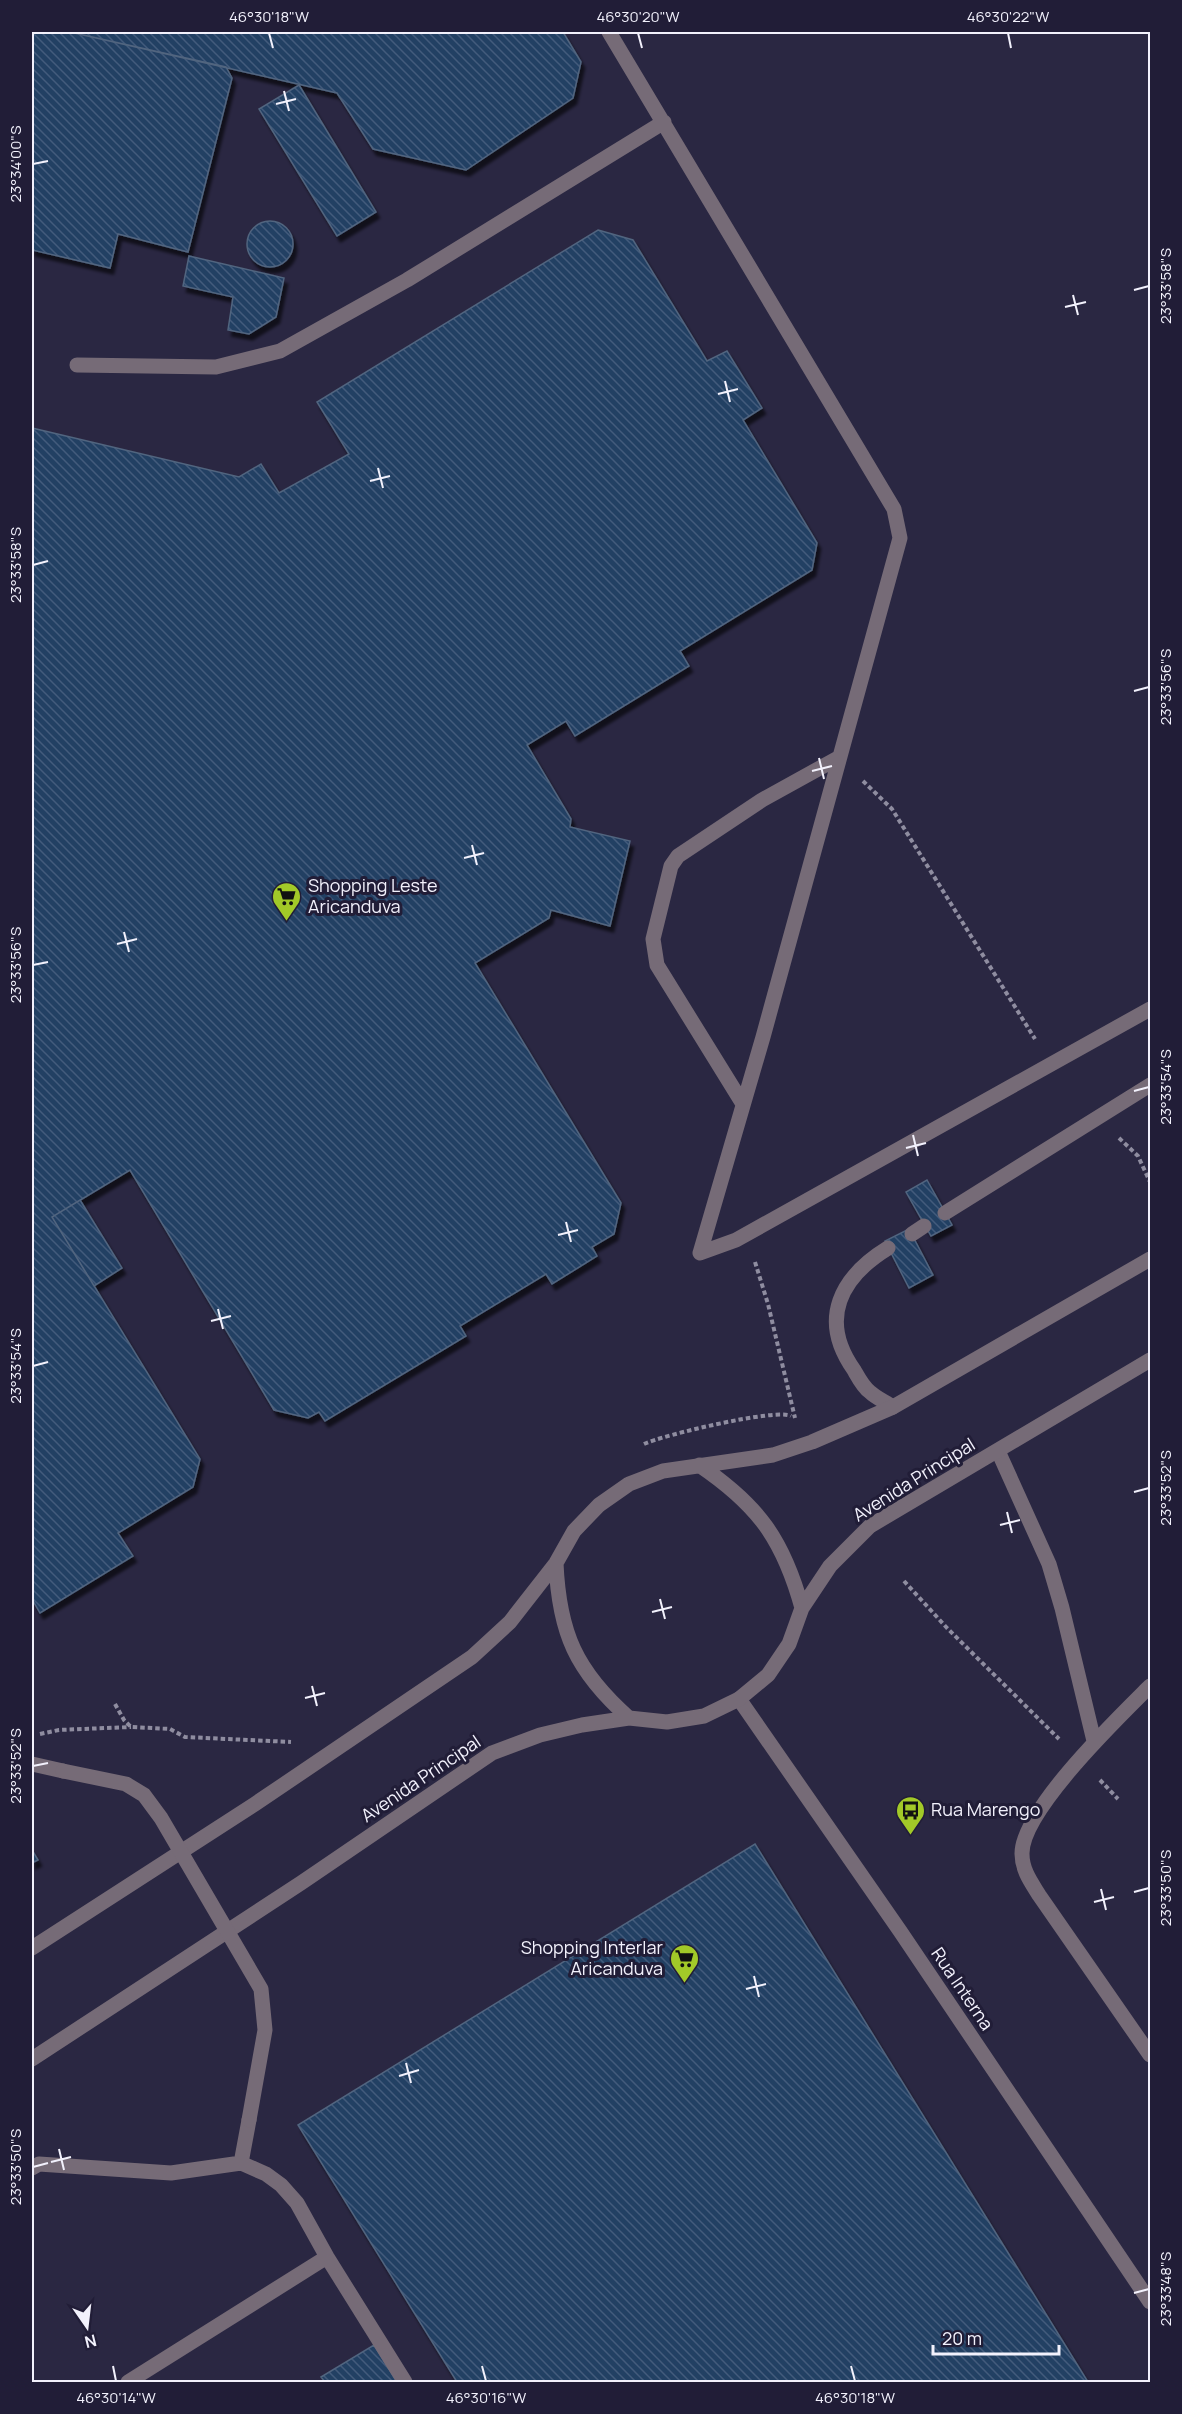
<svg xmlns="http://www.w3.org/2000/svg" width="1182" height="2414" viewBox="0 0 1182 2414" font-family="Manrope,sans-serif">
	<defs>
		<pattern id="building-back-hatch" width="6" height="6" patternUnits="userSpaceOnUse" patternTransform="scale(1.5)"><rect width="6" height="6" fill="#233f64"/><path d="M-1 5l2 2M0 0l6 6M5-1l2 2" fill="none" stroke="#435b7b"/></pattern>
		<filter id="shadow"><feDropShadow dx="3.5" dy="6" stdDeviation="1.5" flood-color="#0009"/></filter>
	</defs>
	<rect width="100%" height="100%" fill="#2a2742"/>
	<path fill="url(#building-back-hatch)" stroke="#51657f" stroke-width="1.5" filter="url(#shadow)" d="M32,32H70L226,67L232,78L188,252L118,234L110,268L32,250Z
		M70,32H563L581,62L573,98L466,170L373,149L337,93Z
		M299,85L376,212L337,236L259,109Z
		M247 244a23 23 0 1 1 46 0a23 23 0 1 1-46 0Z
		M598,230L633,240L707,361L727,351L762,408L743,420L817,543L812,570L680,651L689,666L575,736L566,721L527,745L571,819L570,827L630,841L610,926L551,910L549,918L475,963L621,1203L614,1234L592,1247L597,1256L552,1284L546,1274L460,1326L466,1336L325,1421L319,1412L308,1418L274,1410L130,1170L52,1217L200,1459L193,1487L118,1533L133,1556L40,1613L32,1599V428L239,477L261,464L279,493L349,454L317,402Z
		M189,256L284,278L276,317L249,334L228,330L233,297L183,286Z
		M927,1180L952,1225L931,1236L906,1192Z
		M80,1200L122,1268L94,1286L52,1217Z
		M909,1229L933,1275L909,1288L885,1241Z
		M755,1844L1088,2382H457L298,2125Z
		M32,1850L38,1860L32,1863Z
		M374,2345L397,2382H325L321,2377Z"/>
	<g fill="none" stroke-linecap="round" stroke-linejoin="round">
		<path stroke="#8f8da0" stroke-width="4" stroke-dasharray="4.5 3" stroke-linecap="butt" d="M863,781L892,809L1035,1039
			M1119,1138L1138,1156L1150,1182
			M755,1262L768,1304L795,1418
			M644,1444C663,1435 777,1408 791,1416
			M904,1581L947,1628L1059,1739
			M115,1704L124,1720L131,1727L170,1729L185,1737L291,1742
			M40,1734L59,1730L131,1727
			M1100,1780L1118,1799"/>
		<path stroke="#766b77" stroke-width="15" d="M609,32L894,509L900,538L763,1037L700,1253
			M77,365L216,367L280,351L407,280L664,122
			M743,1104L657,965L653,939L671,866L678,856L762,800L838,758
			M945,1213L1150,1085
			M912,1234L924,1226
			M888,1248C841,1277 818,1319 854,1370C858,1377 863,1387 870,1392C876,1398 886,1402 893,1407
			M700,1253L736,1240L1150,1009
			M998,1451L1049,1564L1062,1608L1094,1741
			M1150,1686C1119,1717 1021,1811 1022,1854C1022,1870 1031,1882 1039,1895L1150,2055
			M739,1699L900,1931L1150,2302
			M32,1764L63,1771
			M241,2163L249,2120
			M32,2168L39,2164L171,2173L241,2163L266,2174L281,2185L297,2203L327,2257L405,2382
			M128,2382L327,2257"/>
		<path stroke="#766b77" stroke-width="15" d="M699,1465C758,1505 783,1539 802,1608
			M556,1563C559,1633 576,1671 629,1718
			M32,1948L255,1804L472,1657L510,1622L556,1563L574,1531L599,1505L629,1484L663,1471L773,1455L812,1442L893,1407L1150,1259
			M32,2059L301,1883L492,1753L540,1735L582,1725L629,1718L667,1722L704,1716L739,1699L768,1675L789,1644L802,1608L830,1566L870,1526L1150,1360"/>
		<path stroke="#766b77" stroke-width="15" d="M63,1771L126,1784L144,1795L161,1818L261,1989L265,2030L249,2120"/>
	</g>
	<path fill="none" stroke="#f2f1fc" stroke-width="2" d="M269,33L273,48M638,33L642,48M1008,33L1011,48M284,91L289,111M276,104L296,99M33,164L48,161M1134,290L1149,286M1073,295L1078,315M1065,307L1086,302M725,381L730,402M718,394L738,389M378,468L383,488M370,481L390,476M33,565L48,561M1134,691L1149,687M819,758L824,779M812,771L832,766M472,845L477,865M464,858L484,853M124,932L129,952M117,944L137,939M33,965L48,962M1134,1091L1149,1087M913,1135L918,1156M906,1148L926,1143M566,1222L571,1242M558,1235L578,1230M218,1309L223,1329M211,1321L231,1316M33,1366L48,1362M1134,1492L1149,1488M1007,1512L1012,1533M1000,1525L1020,1520M660,1599L665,1619M652,1612L672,1607M312,1686L317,1706M305,1698L325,1693M33,1766L48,1763M1101,1889L1106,1910M1134,1892L1149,1888M1094,1902L1114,1897M754,1976L759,1997M746,1989L766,1984M406,2063L411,2083M399,2076L419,2070M59,2149L64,2170M51,2162L71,2157M33,2167L48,2163M1134,2293L1149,2289M113,2366L116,2381M482,2366L486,2381M851,2366L855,2381"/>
	<defs>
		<symbol id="supermarket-pin" viewBox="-11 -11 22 30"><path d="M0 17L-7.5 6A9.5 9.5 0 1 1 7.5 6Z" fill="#a2c928" stroke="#211d37"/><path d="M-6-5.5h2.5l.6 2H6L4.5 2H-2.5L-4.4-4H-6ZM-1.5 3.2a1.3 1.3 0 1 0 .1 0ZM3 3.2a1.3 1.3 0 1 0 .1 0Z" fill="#111"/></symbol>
		<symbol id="bus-pin" viewBox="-11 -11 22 30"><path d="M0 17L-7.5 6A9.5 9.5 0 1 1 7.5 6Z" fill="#a2c928" stroke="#211d37"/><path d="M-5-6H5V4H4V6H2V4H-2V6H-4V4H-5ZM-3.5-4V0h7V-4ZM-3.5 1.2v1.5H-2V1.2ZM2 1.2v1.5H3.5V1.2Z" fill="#111"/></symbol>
	</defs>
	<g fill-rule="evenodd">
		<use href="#supermarket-pin" x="270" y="880" width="33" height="45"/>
		<use href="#bus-pin" x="894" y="1794" width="33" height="45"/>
		<use href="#supermarket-pin" x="668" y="1942" width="33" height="45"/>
	</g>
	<g text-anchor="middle" stroke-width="6" stroke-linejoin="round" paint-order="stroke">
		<g font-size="18" fill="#f2f1fc" stroke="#211d37" text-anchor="start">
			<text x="308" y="892">Shopping Leste<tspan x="308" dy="21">Aricanduva</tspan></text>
			<text x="931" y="1816">Rua Marengo</text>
			<text x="663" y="1954" text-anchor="end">Shopping Interlar<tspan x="663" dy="21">Aricanduva</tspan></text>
		</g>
		<g font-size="18" fill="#f2f1fc" stroke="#211d37">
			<text transform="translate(914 1480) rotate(-32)" y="6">Avenida Principal</text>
			<text transform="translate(421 1779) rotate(-34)" y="6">Avenida Principal</text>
			<text transform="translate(962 1989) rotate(56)" y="6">Rua Interna</text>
		</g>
	</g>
	<rect width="1182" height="2414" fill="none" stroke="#211d37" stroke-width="66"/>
	<g transform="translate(87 2327) rotate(166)" stroke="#211d37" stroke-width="4.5" paint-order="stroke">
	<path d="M0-4.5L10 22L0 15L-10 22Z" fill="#f2f1fc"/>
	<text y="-9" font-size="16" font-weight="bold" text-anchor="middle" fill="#f2f1fc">N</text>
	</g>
	<path d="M933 2345v9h126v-9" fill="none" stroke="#f2f1fc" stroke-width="3"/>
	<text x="942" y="2345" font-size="18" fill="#f2f1fc" stroke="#211d37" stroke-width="4.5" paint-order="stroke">20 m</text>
	<rect x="33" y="33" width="1116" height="2348" fill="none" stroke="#f2f1fc" stroke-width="2"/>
	<g font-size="15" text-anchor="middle" fill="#f2f1fc">
		<text x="269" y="22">46°30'18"W</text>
		<text x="638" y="22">46°30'20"W</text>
		<text x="1008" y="22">46°30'22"W</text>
		<text transform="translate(16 164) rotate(-90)" y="5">23°34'00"S</text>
		<text transform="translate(1166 286) rotate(-90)" y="5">23°33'58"S</text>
		<text transform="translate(16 565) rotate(-90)" y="5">23°33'58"S</text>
		<text transform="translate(1166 687) rotate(-90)" y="5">23°33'56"S</text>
		<text transform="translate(16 965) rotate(-90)" y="5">23°33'56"S</text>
		<text transform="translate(1166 1087) rotate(-90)" y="5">23°33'54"S</text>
		<text transform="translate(16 1366) rotate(-90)" y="5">23°33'54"S</text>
		<text transform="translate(1166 1488) rotate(-90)" y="5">23°33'52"S</text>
		<text transform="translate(16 1766) rotate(-90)" y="5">23°33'52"S</text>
		<text transform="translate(1166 1888) rotate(-90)" y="5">23°33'50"S</text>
		<text transform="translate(16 2167) rotate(-90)" y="5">23°33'50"S</text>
		<text transform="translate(1166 2289) rotate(-90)" y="5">23°33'48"S</text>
		<text x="116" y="2403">46°30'14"W</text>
		<text x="486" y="2403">46°30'16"W</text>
		<text x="855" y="2403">46°30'18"W</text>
	</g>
</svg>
